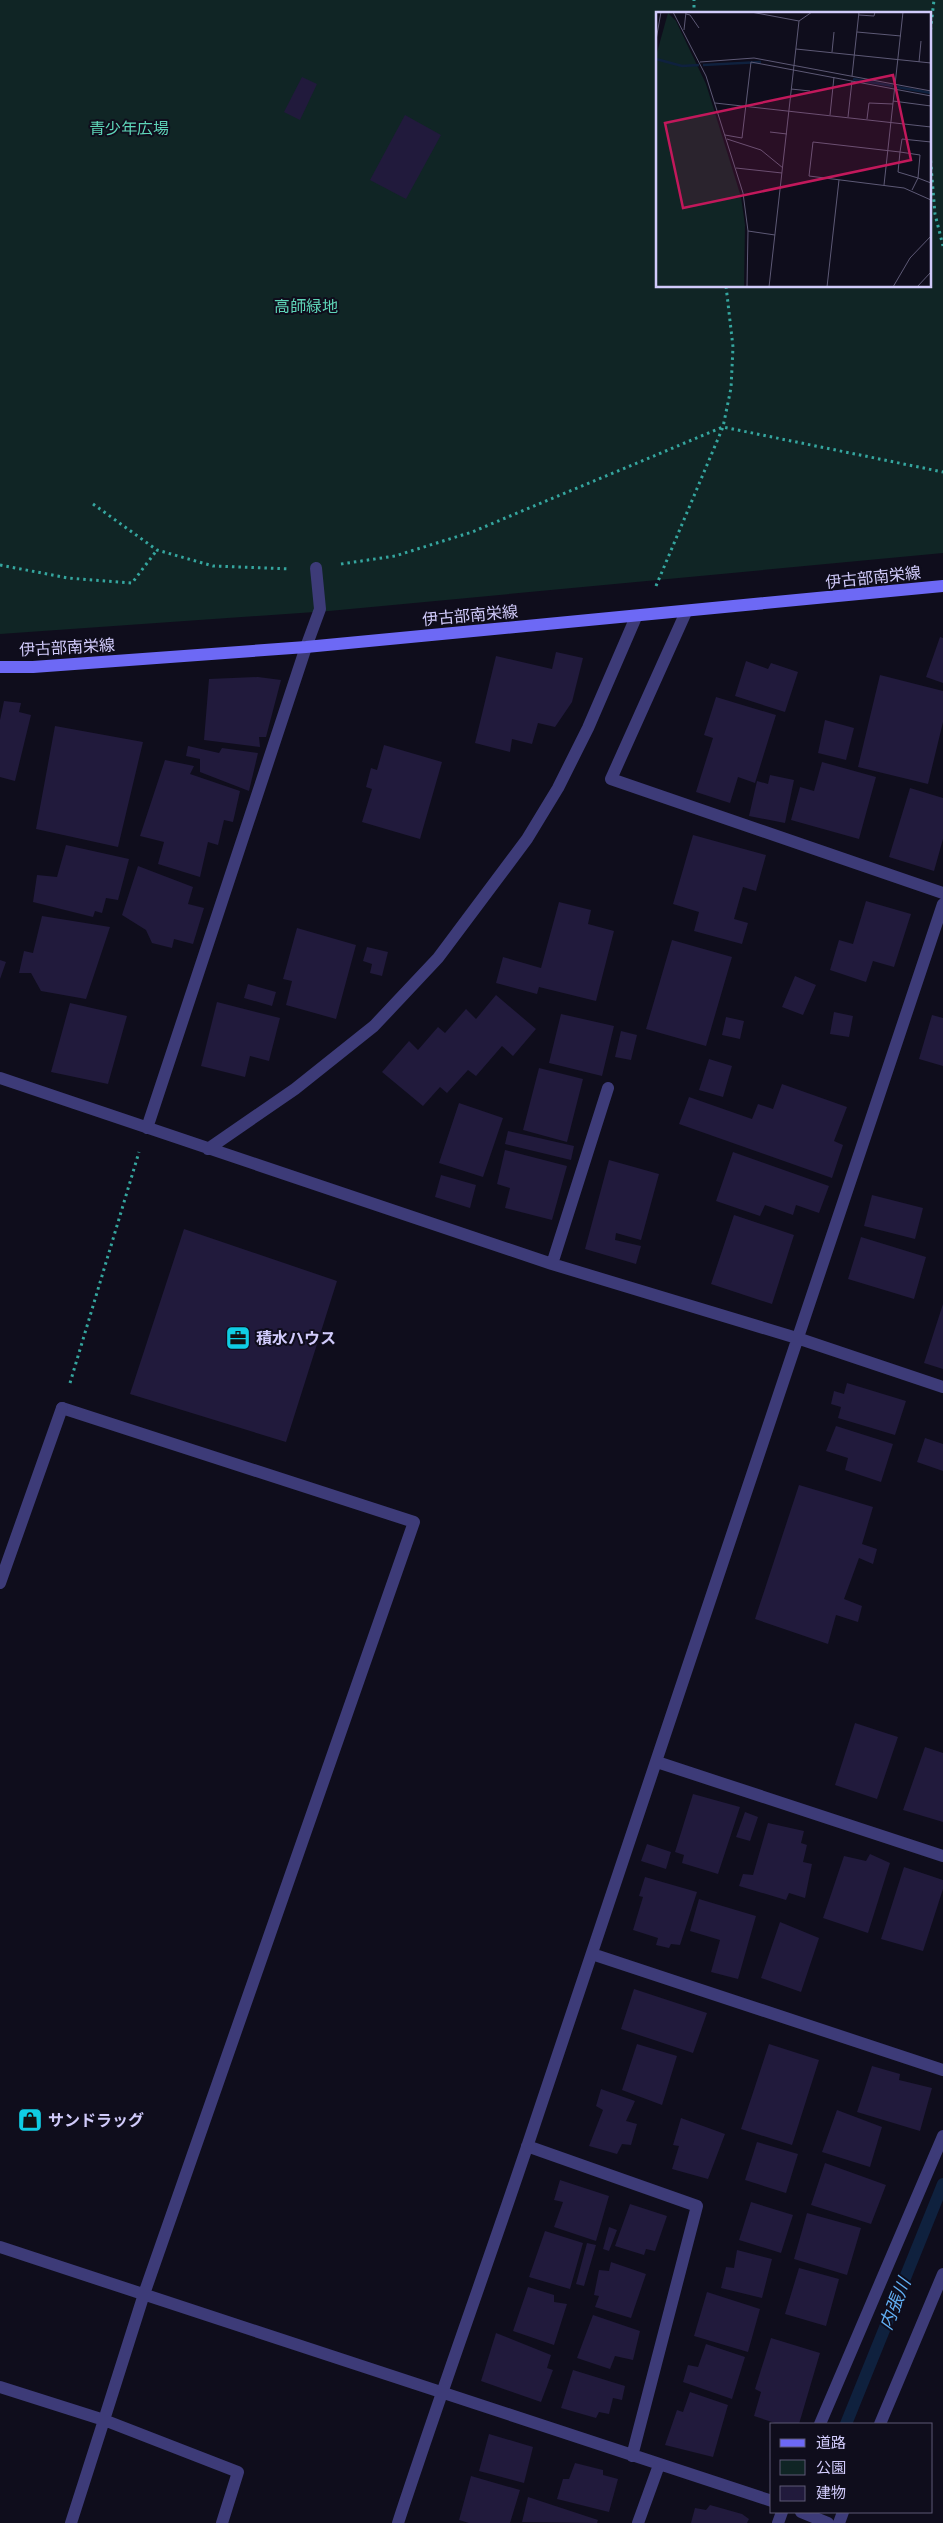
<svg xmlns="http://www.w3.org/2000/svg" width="943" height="2523" viewBox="0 0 943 2523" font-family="Raleway,'Noto Sans JP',sans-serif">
	<rect width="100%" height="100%" fill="#0f0d1c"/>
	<path fill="#102525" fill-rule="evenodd" d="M0,0H943V553L329,611L0,634ZM657,14H929V286H657Z"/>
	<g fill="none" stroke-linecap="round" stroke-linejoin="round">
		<path stroke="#0f213e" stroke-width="12" d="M846,2424L943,2184"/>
	</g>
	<path fill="#211a3c" d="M302,77L317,84L300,120L284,112Z
		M405,115L441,135L406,199L370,180Z
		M940,637L943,638V683L926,677Z
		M556,652L583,658L572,702L555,727L538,723L532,744L512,739L510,752L475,743L496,656L552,669Z
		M746,661L768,669L771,663L798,672L785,712L735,696Z
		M880,675L943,691V722L928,784L858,767Z
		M258,677L281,680L266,737H259L260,747L204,740L209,679Z
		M716,697L776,715L755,783L738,777L730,803L696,792L713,738L704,735Z
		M4,701L21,703L19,712L31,715L15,781L0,777V720Z
		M825,720L854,728L846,760L818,753Z
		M55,726L143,742L118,847L36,829Z
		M384,745L442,762L420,839L362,822L372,789L366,787L371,768L377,770Z
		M188,746L219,753L222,748L258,753L249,791L200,772V759L186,756Z
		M165,760L194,766L190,774L240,791L233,822L224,820L218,845L208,842L200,877L158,864L164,842L140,836Z
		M822,762L876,777L859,839L791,820L800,787L814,791Z
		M770,775L794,780L785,823L749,816L757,781L768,784Z
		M910,788L943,798V839L934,871L889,857Z
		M693,835L766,855L756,891L743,887L734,919L748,923L742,944L694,931L699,912L673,904Z
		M66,845L129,859L118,900L106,898L102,913L95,911L93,917L33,902L37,875L57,877Z
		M138,866L193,887L188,904L204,908L193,944L174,939L172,948L152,943L146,930L122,915Z
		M866,901L911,914L894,967L873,961L866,982L830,970L839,940L853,944Z
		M559,902L591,910L588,924L614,931L596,1001L539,987L537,994L496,983L503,957L541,968Z
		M42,916L110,927L86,999L41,991L31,973H19L24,951L33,953Z
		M297,928L356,945L336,1019L286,1005L292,981L283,979Z
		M672,940L732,957L706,1046L646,1029Z
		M367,947L388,952L382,976L370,973L372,964L363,961Z
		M0,960L6,962L0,979Z
		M795,976L816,985L803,1015L782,1007Z
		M248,984L276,992L272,1006L244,998Z
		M496,995L536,1029L513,1056L502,1046L476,1076L468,1070L447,1093L440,1087L423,1106L382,1072L409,1041L418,1050L438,1027L445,1033L466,1009L476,1019Z
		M217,1002L280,1018L269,1061L250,1056L245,1077L201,1066Z
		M70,1003L127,1016L108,1084L51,1072Z
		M834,1012L853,1016L849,1037L830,1034Z
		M561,1014L614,1026L602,1076L549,1063Z
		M932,1015L943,1018V1066L919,1059Z
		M726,1017L744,1021L740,1039L722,1035Z
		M621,1031L637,1035L631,1060L615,1057Z
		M709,1059L732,1066L723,1097L699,1090Z
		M539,1068L583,1079L567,1142L523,1130Z
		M782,1084L847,1107L834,1141L843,1145L832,1178L679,1124L689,1097L752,1119L758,1104L773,1109Z
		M459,1103L503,1118L483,1177L439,1163Z
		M508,1131L574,1146L571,1160L505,1144Z
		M505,1150L567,1166L552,1220L505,1208L510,1188L497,1184Z
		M733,1152L829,1186L819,1213L796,1205L793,1215L765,1205L760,1216L716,1201Z
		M609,1160L659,1174L641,1240L616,1233L615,1240L641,1246L636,1264L585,1249Z
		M441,1175L476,1185L470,1208L435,1197Z
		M872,1195L923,1208L915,1239L864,1226Z
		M734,1215L794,1235L772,1304L711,1284Z
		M184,1229L337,1281L286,1442L130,1394Z
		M861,1237L926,1257L914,1299L848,1279Z
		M943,1304V1369L924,1363Z
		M847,1383L906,1401L895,1435L838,1418L841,1407L831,1404L834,1391L844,1394Z
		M836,1426L893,1444L881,1482L845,1470L848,1458L826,1451Z
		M925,1438L943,1444V1471L917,1462Z
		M799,1485L873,1507L862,1544L877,1549L873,1564L859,1558L844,1599L862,1606L858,1622L836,1615L828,1644L755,1619Z
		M855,1723L898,1737L877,1799L835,1785Z
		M925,1747L943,1753V1822L903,1810Z
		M693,1794L740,1807L718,1874L682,1863L684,1855L675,1852Z
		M745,1812L758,1817L750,1841L736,1837Z
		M768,1823L804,1831L801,1843L807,1845L803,1862L812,1864L805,1898L789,1893L786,1900L739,1886L743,1874L753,1875Z
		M647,1844L671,1852L666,1869L641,1861Z
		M870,1854L890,1863L868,1933L823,1918L844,1856L866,1861Z
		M904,1867L943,1880V1889L923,1951L881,1939Z
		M645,1877L697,1892L680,1945L671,1944L669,1948L656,1945L658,1938L633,1930L643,1897L639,1896Z
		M699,1899L756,1916L738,1979L711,1972L720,1940L690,1931Z
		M780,1922L819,1938L801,1992L761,1978Z
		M634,1989L707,2013L693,2053L621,2029Z
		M637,2044L677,2056L662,2105L622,2090Z
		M769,2044L819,2060L792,2145L741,2129Z
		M872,2066L900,2074L899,2080L932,2088L920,2131L857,2112Z
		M601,2089L635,2101L626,2121L637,2124L631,2145L622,2144L617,2154L589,2146L603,2110L596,2106Z
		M837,2110L882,2127L870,2167L822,2152Z
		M681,2118L725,2134L708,2179L672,2169L679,2146L673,2145Z
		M757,2142L798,2154L786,2193L745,2180Z
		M825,2163L886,2185L871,2224L811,2205Z
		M560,2180L609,2196L596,2241L554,2227L563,2202L554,2200Z
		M751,2202L793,2215L781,2253L739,2240Z
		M630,2204L667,2216L655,2251L646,2249L644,2255L615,2246Z
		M807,2213L861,2228L847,2275L794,2259Z
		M609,2227L617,2230L609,2251L603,2249Z
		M545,2231L583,2243L570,2289L529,2277Z
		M587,2243L596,2245L584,2286L576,2284Z
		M737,2250L772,2259L762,2298L721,2288L726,2267L734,2268Z
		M611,2262L646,2274L631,2318L595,2307L599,2296L594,2295L599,2270L609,2271Z
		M799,2268L839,2279L826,2326L785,2314Z
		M528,2287L554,2295V2302L567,2304L554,2345L513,2331Z
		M707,2292L760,2309L748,2352L694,2336Z
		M593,2315L640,2331L633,2360L615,2356L610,2369L577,2358Z
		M496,2333L551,2355L547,2368L553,2370L541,2402L481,2381Z
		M771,2338L820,2353L799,2424H778L754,2416L761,2392L755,2389Z
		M706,2344L745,2357L732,2399L683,2382L688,2365L698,2367Z
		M573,2370L625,2386L622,2400L613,2398L609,2414L599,2412L596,2418L561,2408Z
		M690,2392L728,2405L713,2457L665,2445L677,2410L683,2412Z
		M489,2434L533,2447L524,2483L479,2471Z
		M575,2463L603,2470V2475L618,2479L609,2512L557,2499L563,2479H569Z
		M471,2476L520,2490L510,2523H469L459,2520Z
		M528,2497L598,2520L597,2523L522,2522Z
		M710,2505L742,2514L749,2519L747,2523H691L695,2508L706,2510Z"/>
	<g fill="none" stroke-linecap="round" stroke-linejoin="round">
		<path stroke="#35a69f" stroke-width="3" stroke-dasharray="2.5 4" stroke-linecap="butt" d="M694,14V0
			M929,43L934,0
			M929,141L935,214L943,246
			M929,213L935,214
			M93,504L157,550L213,566L290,569
			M341,564L395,556L472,532L723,427L943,472
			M0,565L68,578L132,583L157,550
			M656,586L723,427L731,388L733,347L726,286
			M70,1383L139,1152"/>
		<path stroke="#3d3b78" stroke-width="12" d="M306,647L320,609L316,568"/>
		<path stroke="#3d3b78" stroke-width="12" d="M686,612L611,779L943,893
			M0,1078L552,1264L800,1339L943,1387
			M147,1128L306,647
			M208,1149L295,1089L374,1026L438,958L527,839L558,788L588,728L636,617
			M552,1264L608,1088
			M62,1408L414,1522L144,2294L104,2420L238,2472L222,2523
			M657,1762L943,1856
			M592,1954L943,2070
			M527,2146L697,2206L632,2456
			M0,2247L772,2501
			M0,2387L104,2420L71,2523
			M820,2424L943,2136
			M880,2424L943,2274
			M801,2512L828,2523
			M398,2523C440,2395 486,2269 529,2141C668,1730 807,1318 943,904
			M638,2523L659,2465
			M778,2523L782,2512
			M839,2523L843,2512"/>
		<path stroke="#3d3b78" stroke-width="12" d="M0,1583L62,1408"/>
		<path stroke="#6d69f5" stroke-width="12" d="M0,667H33L306,647L943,586"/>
	</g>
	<defs>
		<symbol id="office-square" viewBox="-11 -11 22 22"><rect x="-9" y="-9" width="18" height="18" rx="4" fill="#10cde3" stroke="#0f0d1c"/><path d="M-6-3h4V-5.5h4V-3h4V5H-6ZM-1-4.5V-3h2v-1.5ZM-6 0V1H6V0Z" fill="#111"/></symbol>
		<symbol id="shop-square" viewBox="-11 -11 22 22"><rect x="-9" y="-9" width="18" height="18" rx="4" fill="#10cde3" stroke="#0f0d1c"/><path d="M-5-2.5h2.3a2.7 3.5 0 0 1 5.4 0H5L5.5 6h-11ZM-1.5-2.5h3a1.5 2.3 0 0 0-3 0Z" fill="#111"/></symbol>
	</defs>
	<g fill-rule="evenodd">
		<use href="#office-square" x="224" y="1324" width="28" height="28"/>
		<use href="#shop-square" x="16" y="2106" width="28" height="28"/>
	</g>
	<g text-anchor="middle" stroke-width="4" stroke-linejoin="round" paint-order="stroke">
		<g font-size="16" fill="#5ed5b8" stroke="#0f0d1c">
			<text x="129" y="134">青少年広場</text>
			<text x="306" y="312">高師緑地</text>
		</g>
		<g font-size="16" fill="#d1cbfb" stroke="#0f0d1c">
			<text transform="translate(873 577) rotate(-6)" y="6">伊古部南栄線</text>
			<text transform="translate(470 615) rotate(-5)" y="6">伊古部南栄線</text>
			<text transform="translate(67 647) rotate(-3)" y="6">伊古部南栄線</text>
		</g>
		<g font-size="16" font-weight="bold" fill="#d1cbfb" stroke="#0f0d1c" text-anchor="start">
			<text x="256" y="1344">積水ハウス</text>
			<text x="48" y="2126">サンドラッグ</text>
		</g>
		<g font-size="18" font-style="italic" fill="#61aff4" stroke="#0f0d1c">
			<text transform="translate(895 2304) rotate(-68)" y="6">内張川</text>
		</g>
	</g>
	<g transform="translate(656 12)">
		<rect width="275" height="275" fill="#0f0d1c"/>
		<path d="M12,1L20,9L50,72L85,185L89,213L88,275H0V44Z" fill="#102525"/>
		<path fill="none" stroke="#0f213e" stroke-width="2.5" d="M0,47L26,54L43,53M47,53L105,50M197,67L237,74M241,75L275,81"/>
		<path fill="none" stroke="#5d5975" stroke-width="1" d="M17,0L50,64L87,181L92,219L91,275M95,0L143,9L156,0M30,2L34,3L43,16M203,3L218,4L219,0M28,18L30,0M201,20L245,24M0,28L5,0M140,37L275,51M176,40L178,20M44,50L98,46L275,79M263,50L265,29M196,64L203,0M135,77L154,79M237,89L275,94M59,91L275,115M174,103L178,65M192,105L196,69M211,107L213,91L237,92M114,120L131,122M69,123L86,126L95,50L275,84M71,127L105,138L127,156M275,130L246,127L244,140L157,130L153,164L248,176L275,188M244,140L264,143L262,166L242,160ZM80,156L126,161M228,173L247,0M256,178L262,166L275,171M92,219L119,223M113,275L143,9M171,275L183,168M237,275L254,246L275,224M261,275L275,260"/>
		<path fill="#c2185b" fill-opacity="0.15" stroke="#c2185b" stroke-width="2.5" d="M237,63L255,148L27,196L9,111Z"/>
		<rect width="275" height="275" fill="none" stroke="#d1cbfb" stroke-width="2.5"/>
	</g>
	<rect x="770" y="2423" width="162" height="90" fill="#0f0d1c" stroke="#5d5975"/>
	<rect x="780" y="2439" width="25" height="8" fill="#6d69f5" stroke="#5d5975"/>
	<text x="816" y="2448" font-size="15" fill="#d1cbfb">道路</text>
	<rect x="780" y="2460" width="25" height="15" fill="#102525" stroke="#5d5975"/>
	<text x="816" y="2473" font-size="15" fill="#d1cbfb">公園</text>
	<rect x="780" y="2486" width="25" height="15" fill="#211a3c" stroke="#5d5975"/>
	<text x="816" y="2498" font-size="15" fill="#d1cbfb">建物</text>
</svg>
